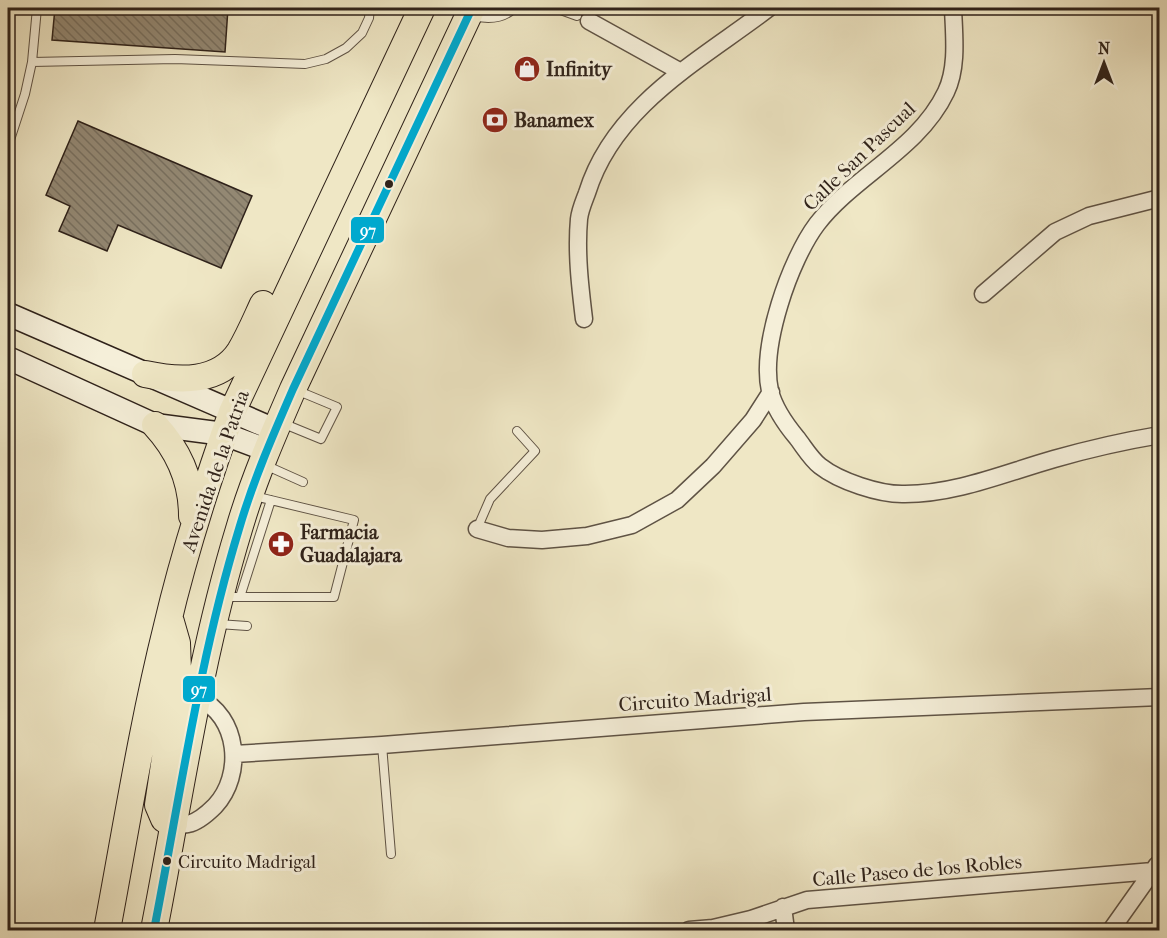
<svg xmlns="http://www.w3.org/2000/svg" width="1167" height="938" viewBox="0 0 1167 938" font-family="'IM FELL French Canon',serif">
	<defs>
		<pattern id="building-back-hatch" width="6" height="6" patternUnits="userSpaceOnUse" patternTransform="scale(1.5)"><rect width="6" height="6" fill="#938873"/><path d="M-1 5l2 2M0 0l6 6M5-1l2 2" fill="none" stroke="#786f5e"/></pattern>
	</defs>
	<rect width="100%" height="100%" fill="#efe7c5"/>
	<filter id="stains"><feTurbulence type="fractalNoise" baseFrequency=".00333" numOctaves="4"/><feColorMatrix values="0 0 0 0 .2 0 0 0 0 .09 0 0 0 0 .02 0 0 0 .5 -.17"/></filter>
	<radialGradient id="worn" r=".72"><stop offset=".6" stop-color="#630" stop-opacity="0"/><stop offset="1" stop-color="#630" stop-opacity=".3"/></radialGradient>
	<path fill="url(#building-back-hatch)" stroke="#2f221a" stroke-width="1.5" d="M55,8H228L225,52L52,40Z
		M78,121L252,196L221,268L118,225L107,251L59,231L70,206L46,195Z"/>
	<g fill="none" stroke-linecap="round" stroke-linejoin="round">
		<defs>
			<path id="lane" d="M448,8C467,16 497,26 514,8
				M555,8L577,16
				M32,62L175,59L305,64L326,59L346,48L362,33L369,18L370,8
				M8,146L25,94L32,62L37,8
				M282,423L321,439L337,407L296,390
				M265,465L303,482
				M477,529L490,499L535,451L517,431
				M223,597H334L354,520L254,496
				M240,597L271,500
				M218,624L247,626
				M382,745L391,854"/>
			<path id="street" d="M953,8C954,35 958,67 946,92C919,149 854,176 817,224C790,260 760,346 770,391C774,407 787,426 797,438C804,447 811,459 820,466C839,481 880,495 905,494C956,494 1005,473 1054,459C1089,449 1124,441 1160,435
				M589,21L681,72
				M983,294L1055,232L1089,216L1160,198
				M584,319C580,286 576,252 579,219C580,210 584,201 587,193C614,105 701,60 769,8
				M477,529L508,538L542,540L587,536L632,525L677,500L713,466L753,420L771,392
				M234,754L382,745L804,712L1160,697
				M174,824C179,824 184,825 188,824C198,822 208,813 215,806C244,775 239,716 198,698
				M783,907L786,930
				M689,930L713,928L751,919L807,900L1153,871
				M1111,930L1157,865"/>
			<path id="secondary" d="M8,314L275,430
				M8,358L155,425L224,434L267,450"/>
			<path id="primary" d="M145,374C178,381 219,384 240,351C249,336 256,319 263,304
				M155,425C179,451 192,480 192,516
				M171,622L177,643L178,671L158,805L164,819L174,824
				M107,930C126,829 142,726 167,626C184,553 207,482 232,412L422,8
				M154,930C180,797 199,660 239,529C253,481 273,435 293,389L472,8"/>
		</defs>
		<use href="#lane" stroke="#5f5345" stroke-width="10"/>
		<use href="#street" stroke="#5f5345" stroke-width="19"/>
		<use href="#secondary" stroke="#2f221a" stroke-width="25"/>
		<use href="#primary" stroke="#2f221a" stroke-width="28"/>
		<use href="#lane" stroke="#f5efd9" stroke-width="8"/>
		<use href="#street" stroke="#f5efd9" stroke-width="16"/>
		<use href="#secondary" stroke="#f5efd9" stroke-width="22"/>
		<use href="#primary" stroke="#efe7c5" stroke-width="26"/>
		<defs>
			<path id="bus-1" d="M154,930C180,797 199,660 239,529C253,481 273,435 293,389L472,8"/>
		</defs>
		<use href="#bus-1" stroke="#f5efd9" stroke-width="12"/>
		<use href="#bus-1" stroke="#00a9ce" stroke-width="8"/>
	</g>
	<defs>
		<symbol id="shop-disc" viewBox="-11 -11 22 22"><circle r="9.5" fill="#8f2418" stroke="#f5efd9"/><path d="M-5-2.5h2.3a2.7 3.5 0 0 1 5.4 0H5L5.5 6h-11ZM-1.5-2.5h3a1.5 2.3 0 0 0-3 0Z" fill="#fff"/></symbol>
		<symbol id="bank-disc" viewBox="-11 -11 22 22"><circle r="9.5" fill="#8f2418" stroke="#f5efd9"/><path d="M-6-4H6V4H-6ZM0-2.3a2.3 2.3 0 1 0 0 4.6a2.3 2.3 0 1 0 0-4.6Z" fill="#fff"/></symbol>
		<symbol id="pharmacy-disc" viewBox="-11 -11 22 22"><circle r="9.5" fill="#8f2418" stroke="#f5efd9"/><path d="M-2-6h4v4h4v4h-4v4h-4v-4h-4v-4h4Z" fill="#fff"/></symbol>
	</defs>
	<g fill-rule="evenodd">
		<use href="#shop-disc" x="512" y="54" width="30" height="30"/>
		<use href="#bank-disc" x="480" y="105" width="30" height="30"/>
		<use href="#pharmacy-disc" x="266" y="529" width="30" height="30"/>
	</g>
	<g fill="#2f221a" stroke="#f5efd9" stroke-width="2">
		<circle cx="389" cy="184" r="5"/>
		<circle cx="167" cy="861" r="5"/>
	</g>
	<g text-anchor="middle" stroke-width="6" stroke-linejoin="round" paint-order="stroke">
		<g font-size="18" fill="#2f221a" stroke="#f5efd9" text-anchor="start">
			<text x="178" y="868">Circuito Madrigal</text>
		</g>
		<g font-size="20" font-weight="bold" fill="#2f221a" stroke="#f5efd9" text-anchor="start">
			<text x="546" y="76">Infinity</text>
			<text x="514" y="127">Banamex</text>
			<text x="300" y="539">Farmacia<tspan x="300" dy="23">Guadalajara</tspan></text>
		</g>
		<g font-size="20" fill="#2f221a" stroke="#f5efd9">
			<text transform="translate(859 156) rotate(-44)" y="7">Calle San Pascual</text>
			<text transform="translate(215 471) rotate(-71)" y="7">Avenida de la Patria</text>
			<text transform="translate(695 699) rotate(-4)" y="7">Circuito Madrigal</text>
			<text transform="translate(917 870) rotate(-5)" y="7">Calle Paseo de los Robles</text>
		</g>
	</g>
	<g stroke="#f5efd9" stroke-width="2">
		<rect x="350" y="216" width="35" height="28" rx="6" fill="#00a9ce"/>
		<rect x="182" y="675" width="34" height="28" rx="6" fill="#00a9ce"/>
	</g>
	<g font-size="16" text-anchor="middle" font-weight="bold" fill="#fff">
		<text x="368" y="236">97</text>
		<text x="199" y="695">97</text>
	</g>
	<rect width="1167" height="938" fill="none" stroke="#efe7c5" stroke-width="30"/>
	<rect x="9" y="9" width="1149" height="920" fill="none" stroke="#2f221a" stroke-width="3"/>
	<rect x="15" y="15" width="1137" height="908" fill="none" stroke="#2f221a" stroke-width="1.5"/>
	<g transform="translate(1104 63)" stroke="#f5efd9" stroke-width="4.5" paint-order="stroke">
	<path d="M0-4.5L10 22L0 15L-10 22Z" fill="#2f221a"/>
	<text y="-9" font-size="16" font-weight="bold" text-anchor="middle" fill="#2f221a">N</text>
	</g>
	<rect width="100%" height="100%" filter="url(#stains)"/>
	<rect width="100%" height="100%" fill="url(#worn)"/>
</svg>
